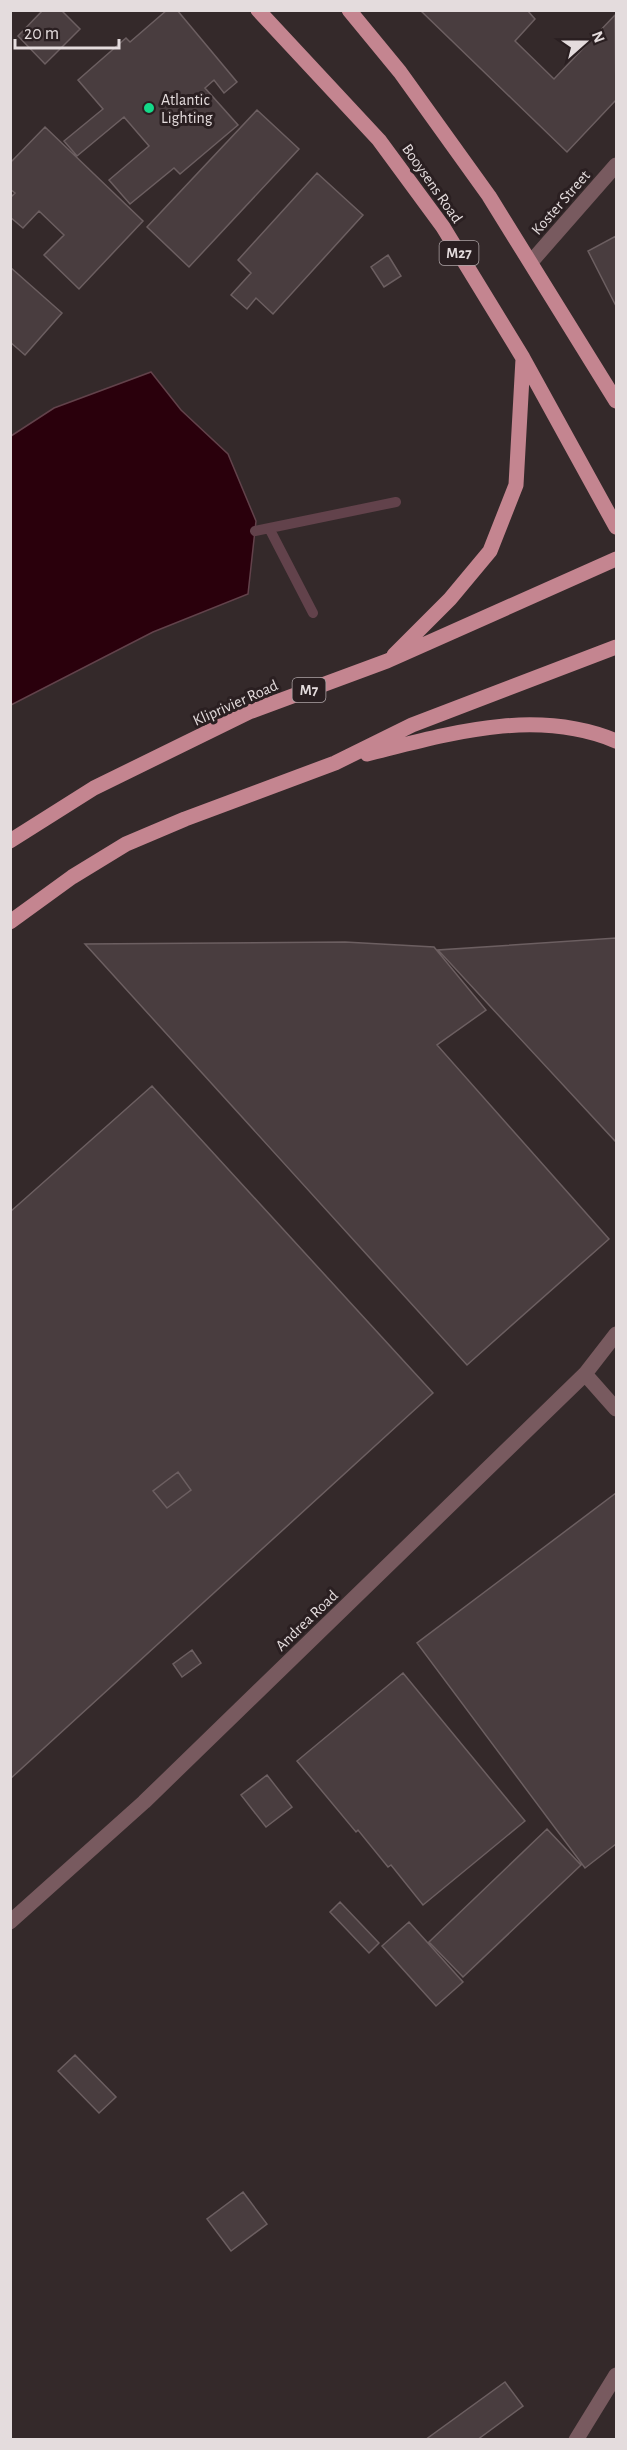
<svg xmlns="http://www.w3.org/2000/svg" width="627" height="2450" viewBox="0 0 627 2450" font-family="'Alegreya Sans',sans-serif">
	<rect width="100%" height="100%" fill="#34292a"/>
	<path fill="#2a000c" stroke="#62424b" stroke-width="1.5" d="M151,372L181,410L228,454L256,521L248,594L153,632L11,705V436L54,408Z"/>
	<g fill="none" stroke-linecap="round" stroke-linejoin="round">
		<path stroke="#62424b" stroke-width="10" d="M269,528L313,613
			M255,531L396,502"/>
	</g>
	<path fill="#493d3f" stroke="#6c5f61" stroke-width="1.5" d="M43,10H61L80,29L45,64L18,36Z
		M167,10H177L237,82L224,93L214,80L205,88L238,125L180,174L174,168L130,204L109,180L149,146L124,117L77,156L64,141L103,109L78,80L126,38L130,42Z
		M420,10H527L535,19L515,41L554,79L615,15L616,100L567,152Z
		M257,110L299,149L189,267L147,227Z
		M45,127L143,221L79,289L44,255L64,235L39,211L23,228L10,217V198L15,193L10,189V163Z
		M317,173L363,215L273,314L256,298L247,309L231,295L251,273L238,260Z
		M616,236V306L588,251Z
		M388,255L401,276L384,287L371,267Z
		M10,267L62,313L25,355L10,342Z
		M616,938V1142L438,950Z
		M345,942L434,947L486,1010L437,1045L609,1239L467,1365L85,944Z
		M152,1086L433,1393L10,1779V1212Z
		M178,1472L191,1490L167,1508L153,1491Z
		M616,1493V1844L585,1868L417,1643Z
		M192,1650L201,1663L182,1677L173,1664Z
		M403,1673L525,1821L423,1905L391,1865L388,1867L358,1830L356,1832L297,1761Z
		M267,1775L292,1807L266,1827L241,1795Z
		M547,1829L581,1865L463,1977L429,1942Z
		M340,1902L379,1943L369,1953L330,1912Z
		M409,1922L463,1982L436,2006L382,1946Z
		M75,2055L116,2097L99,2113L58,2071Z
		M243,2192L267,2224L231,2251L207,2219Z
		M505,2382L523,2406L477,2440H425Z
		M505,2382L523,2406L477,2440H425Z
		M505,2382L523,2406L477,2440H425Z
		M505,2382L523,2406L477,2440H425Z"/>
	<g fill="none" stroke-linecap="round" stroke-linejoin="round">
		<path stroke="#785a5f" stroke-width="15" d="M531,262L616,165
			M585,1374L616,1409
			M10,1922L144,1802L585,1374L616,1334
			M576,2440L616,2375"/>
		<path stroke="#c48590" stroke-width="15" d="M258,10L379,140L443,227L523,358L616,527
			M349,10L400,72L489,196L616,401
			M394,655L450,599L490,551L516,485L523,359
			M367,754C448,734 535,707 616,741
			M10,841L94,788L249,712L387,661L616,559
			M10,922L72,877L126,844L185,819L335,763L412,725L616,647"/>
	</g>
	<circle fill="#14d989" stroke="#2a1f21" stroke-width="2" cx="149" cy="108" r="6"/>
	<g text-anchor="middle" stroke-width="6" stroke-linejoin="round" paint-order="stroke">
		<g fill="#2a1f21" stroke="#aca3a5" stroke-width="1.5">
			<rect x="439.5" y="241" width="39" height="24" rx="4.5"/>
			<rect x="292.5" y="678" width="33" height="24" rx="4.5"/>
		</g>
		<g font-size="15" font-weight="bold" fill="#e4dcdd">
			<text x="459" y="258">M27</text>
			<text x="309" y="695">M7</text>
		</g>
		<g font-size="16" fill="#e4dcdd" stroke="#2a1f21" text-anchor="start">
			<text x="161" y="105">Atlantic<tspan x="161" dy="18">Lighting</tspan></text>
		</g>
		<g font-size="16" fill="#e4dcdd" stroke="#2a1f21">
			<text transform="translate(433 183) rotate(55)" y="6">Booysens Road</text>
			<text transform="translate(560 202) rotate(-49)" y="6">Koster Street</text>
			<text transform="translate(235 702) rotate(-24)" y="6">Kliprivier Road</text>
			<text transform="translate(306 1620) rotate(-44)" y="6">Andrea Road</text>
		</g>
	</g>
	<rect width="627" height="2450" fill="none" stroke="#e4dcdd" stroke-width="24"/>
	<g transform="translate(585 42) rotate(69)" stroke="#2a1f21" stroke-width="4.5" paint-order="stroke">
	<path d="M0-4.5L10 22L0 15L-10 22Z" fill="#e4dcdd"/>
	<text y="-9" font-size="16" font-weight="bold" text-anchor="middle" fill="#e4dcdd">N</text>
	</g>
	<path d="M15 39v9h104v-9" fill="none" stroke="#e4dcdd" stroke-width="3"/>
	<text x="24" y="39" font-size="18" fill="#e4dcdd" stroke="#2a1f21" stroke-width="4.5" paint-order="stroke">20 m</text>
</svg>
